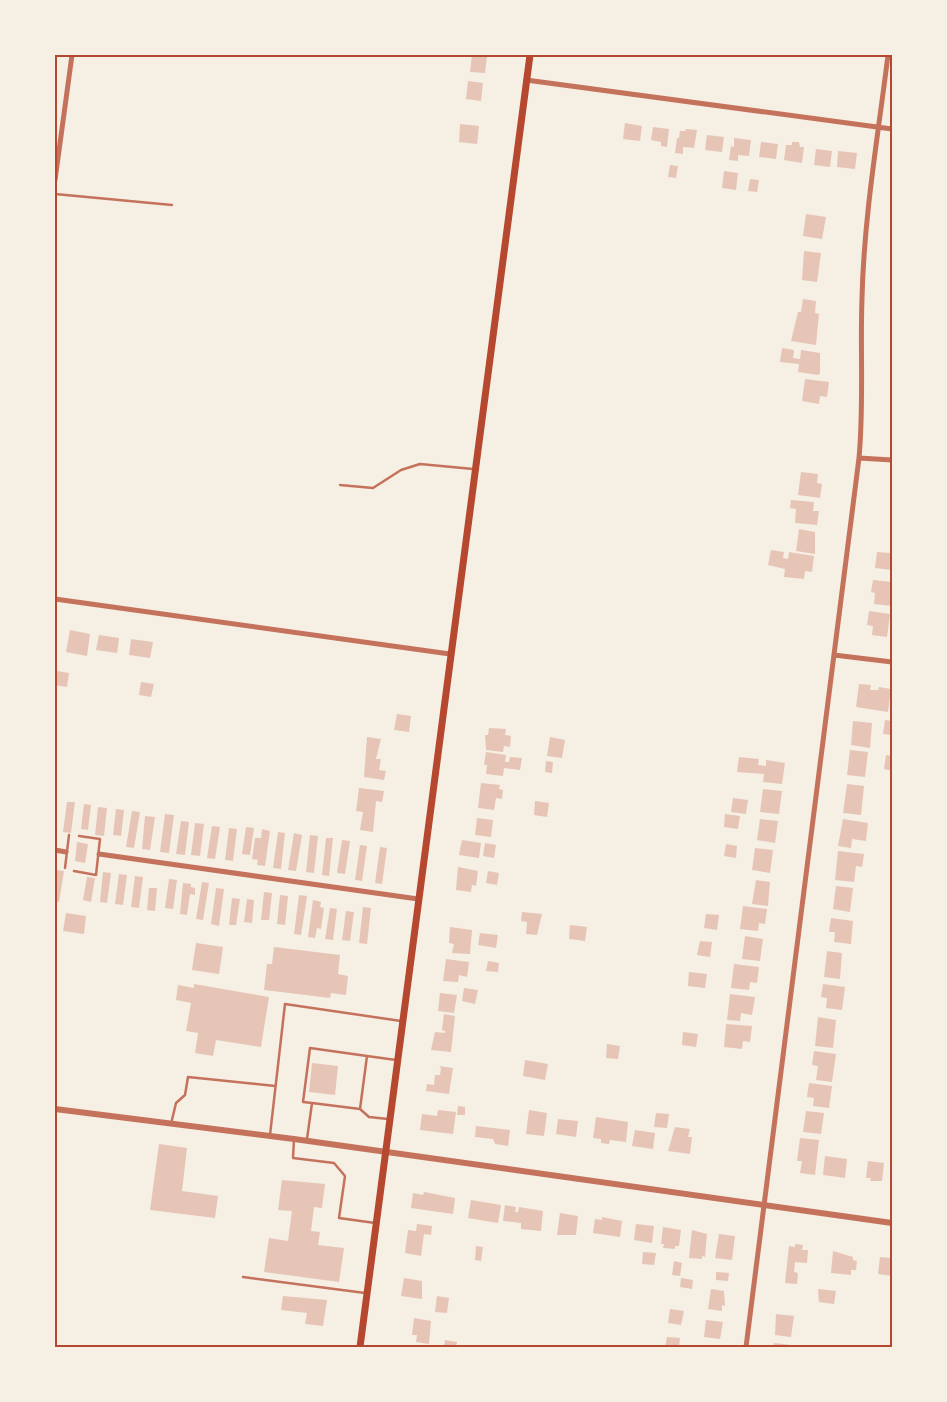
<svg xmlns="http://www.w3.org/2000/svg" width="947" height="1402" viewBox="0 0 947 1402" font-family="'Golos Text',sans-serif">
	<rect width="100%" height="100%" fill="#f6efe4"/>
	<path fill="#e6c5b7" d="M472,55L487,56L485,73L470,72Z
		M468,81L483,83L481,101L466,99Z
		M625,123L642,126L640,141L623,139Z
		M460,124L479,126L477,144L459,142Z
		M653,127L669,129L667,147L661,146V142L651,140Z
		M686,129L697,130L694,148L683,147V154L675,153L677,138H679L680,131H685Z
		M707,135L724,137L722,152L705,150Z
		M734,138L751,140L749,156L738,155V161L729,160L731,146L734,147Z
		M761,142L778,144L776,159L759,157Z
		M792,142H799L800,147H804L802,163L784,160L786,145H792Z
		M816,149L832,151L830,167L814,165Z
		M838,151L857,153L855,169L837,167Z
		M670,165L678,166L676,178L668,177Z
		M724,171L738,173L736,190L722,188Z
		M750,179L759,180L757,192L748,191Z
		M806,214L826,217L822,239L803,236Z
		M804,251L821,253L817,282L802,280Z
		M803,299L816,301L815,313L819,314L816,345L791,341L798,312H801Z
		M782,348L794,350L793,358L800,359L801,350L820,353V373L818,375L798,372L799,364L780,362Z
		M805,379L829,382L827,397L820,396L819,404L802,401Z
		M801,472L818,474L817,483L822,484L820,498L798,495Z
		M791,500L814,502L813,511H819L817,525L795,523L796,509L790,508Z
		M799,529L815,532V554L796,551Z
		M891,547L892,570L875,568L877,552L890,553Z
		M771,550L784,552L783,558L788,559L789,552L814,556L812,572L805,571L804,579L784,577L785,569L768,565Z
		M873,580L892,582V606L874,604L875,593L871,592Z
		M869,611L890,614L887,637L872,635L873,626L867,625Z
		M70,630L90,634L87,656L66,652Z
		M99,635L119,638L117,653L96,650Z
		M131,639L153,642L150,658L129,655Z
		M57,671L69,673L67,687L55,685Z
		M141,682L154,684L151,697L139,695Z
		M859,684L871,685L870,690H878L879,687L891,689L888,712L856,707Z
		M397,714L411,716L409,732L394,730Z
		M885,720L892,721V735L883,734Z
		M853,721L872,723L870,748L851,745Z
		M489,728L506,729L505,735L511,736L510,747L504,746L503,752L486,750L485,735H488Z
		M367,737L381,739L376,759H381L379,770L386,771L384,780L364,777Z
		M550,737L565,740L562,758L547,756Z
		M850,750L868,752L865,777L847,775Z
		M486,752L506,755L505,762H509L510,757L522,758L520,770L504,768L503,776L486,774L487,765H484Z
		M886,755L892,756V771L884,769Z
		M739,757L759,759L758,765L766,766V760L785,763L782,784L763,782L764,774L737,772Z
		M546,761L553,762L552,773L545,772Z
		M481,783L500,785L499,789L503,790L502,799L496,798L494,810L478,808Z
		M847,784L864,786L861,815L843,813Z
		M359,788L384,791L382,802L376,801L373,832L360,830L363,812L356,811Z
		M763,789L782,791L779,814L760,812Z
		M733,798L748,800L746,814L731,812Z
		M535,801L549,803L547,817L534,815Z
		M67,802H75L71,833L63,832Z
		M84,804L91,805L88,830L81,829Z
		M98,807L107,808L104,836L95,835Z
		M116,809L124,810L121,836L113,835Z
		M132,811L140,812L134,848L126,847Z
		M165,814L174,815L169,853L160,852Z
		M725,814L740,816L738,829L724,827Z
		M145,816L155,817L150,850L142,849Z
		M477,818L493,820L491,837L475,835Z
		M760,819L778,821L775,843L757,840Z
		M843,819L868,823L866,841L852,839L851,848L838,846Z
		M181,821L189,822L185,855L176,854Z
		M195,823L204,824L200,856L191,855Z
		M212,826L220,827L215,859L207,858Z
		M246,827L254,828L250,855L242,854Z
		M229,828L237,829L233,861L225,860Z
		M262,829L270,831L265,866L257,865L258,860L252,859L255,838H261Z
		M278,832L285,833L281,869L273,868Z
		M294,833L302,835L296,871L288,870Z
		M310,835L318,836L314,873L306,872Z
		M326,838H333L329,876L322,875Z
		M342,840L350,841L345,874L337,873Z
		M462,840L481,843L479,858L459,855Z
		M77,842L88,844L85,863L75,861Z
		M485,843L496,845L494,858L483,856Z
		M726,844L737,846L736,858L724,856Z
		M360,845L367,846L362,881L355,880Z
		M380,847L387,848L382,884L375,883Z
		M755,848L773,850L770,873L752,870Z
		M838,851L864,854L862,867L856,866L854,882L835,880Z
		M458,867L478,871L476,886L472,885L471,892L456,890Z
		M57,870L64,871L59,902L55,901Z
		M488,871L499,873L497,885L486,883Z
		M103,872L111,873L107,903L100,902Z
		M119,874L127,875L123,905L115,904Z
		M135,876L143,877L139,908L131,907Z
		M87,877L95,878L91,902L83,900Z
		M169,879L177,880L173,909L165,908Z
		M756,880L770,882L768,906L752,904Z
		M202,882L209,883L203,920L196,919Z
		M183,883L191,884V887L195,888V895L190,894L187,915L180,914Z
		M836,886L853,888L850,912L833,909Z
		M149,888H157L155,911L147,910Z
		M216,888L224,889L219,926L211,924Z
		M264,892L272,893L269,920H261Z
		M280,895L288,896L285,925L277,924Z
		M299,895L307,896L301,935L294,934Z
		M232,898L240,899L236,925H229Z
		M247,899L254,900L252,923L244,922Z
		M313,900L321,902L320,907L324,908L321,929L317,928L315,938L308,937Z
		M743,906L767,909L765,924L759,923L758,931L740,929Z
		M363,907L371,908L367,944L359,943Z
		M330,908L337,909L333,940L325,939Z
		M346,911L354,912L350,941L342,940Z
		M522,912L542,914L537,935L526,934L527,922L521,921Z
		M66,913L86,916L84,934L63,931Z
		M706,914L719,915L717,930L704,928Z
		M831,918L853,921L851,944L834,942L835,932H829Z
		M570,925L587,927L585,941L569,939Z
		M450,927L472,930L470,954L452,953L454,944L449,943Z
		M480,933L498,935L496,948L478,945Z
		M745,936L763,939L760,961L742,959Z
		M700,941L712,942L710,957L697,955Z
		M196,943L223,947L219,974L192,970Z
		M274,947L340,955L338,974L348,976L346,995L331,993L330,998L264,990L267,964H272Z
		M827,951L842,953L840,979L824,977Z
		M446,959L469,962L467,977L459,975L458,982L443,981Z
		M488,961L499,963L498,972L486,971Z
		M734,964L759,967L757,983L750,982L749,990L731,988Z
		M689,972L707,974L705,988L688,986Z
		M194,984L269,997L261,1047L216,1040L213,1056L195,1053L198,1033L186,1031L191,1003L176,1000L178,985L194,988Z
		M823,984L845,987L842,1010L826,1008L827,998L821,997Z
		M464,988L478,990L475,1004L462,1001Z
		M440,993L457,995L454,1013L438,1011Z
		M730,994L755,997L752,1015L741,1013L740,1021L727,1020Z
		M444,1014L455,1016L451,1052L431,1050L435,1032L445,1033V1031L442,1030Z
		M818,1017L836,1020L833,1048L815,1046Z
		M726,1024L752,1026L750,1042L743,1041L742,1049L724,1047Z
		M683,1032L698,1034L696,1047L682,1045Z
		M607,1044L620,1046L618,1059L606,1058Z
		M814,1051L836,1054L832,1082L816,1080L818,1066L812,1065Z
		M525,1060L548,1064L545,1080L523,1076Z
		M312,1063L338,1066L335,1095L309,1092Z
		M439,1066L453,1068L449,1094L426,1091L427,1084L434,1085L435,1075H440L441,1068Z
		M809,1083L832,1086L829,1108L813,1106L814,1098L807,1097Z
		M458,1106L465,1107V1115H457Z
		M438,1110L456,1112L453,1134L420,1130L422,1114L437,1116Z
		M529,1110L547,1113L544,1136L526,1134Z
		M806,1111L824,1113L821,1134L803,1132Z
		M656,1113L669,1114L667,1128L654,1127Z
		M596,1117L628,1122L626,1142L610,1140L609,1144L601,1143V1139L593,1138Z
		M558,1119L578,1121L576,1137L556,1134Z
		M476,1126L510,1130L508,1146L495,1144L493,1139L475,1137Z
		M675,1127L690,1129L688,1137H692L690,1154L668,1151Z
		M635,1130L655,1133L653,1149L632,1146Z
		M800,1138L819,1140L815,1175L800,1173L802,1161H797Z
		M159,1144L187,1148L182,1191L218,1196L215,1218L150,1210Z
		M825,1156L847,1159L845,1178L823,1175Z
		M868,1161L884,1163L882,1181H870L871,1178H866Z
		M282,1180L325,1184L322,1208L314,1207L311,1231L320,1232L318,1245L344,1248L339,1282L264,1272L269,1238L288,1241L292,1211L278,1210Z
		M424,1192L455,1198L453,1214L411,1208L413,1193L423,1195Z
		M471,1200L501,1205L498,1223L468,1218Z
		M505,1205L516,1207L515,1212H518L519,1207L543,1211L541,1231L521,1229V1223L503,1221Z
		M560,1213L578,1216L576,1235H557Z
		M602,1217L622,1221L620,1237L593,1233L595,1219L602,1220Z
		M417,1224L432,1226L431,1235L424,1234L421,1256L405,1253L408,1230L416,1231Z
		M636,1224L654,1226L652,1243L634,1240Z
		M663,1227L681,1230L679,1246H675V1249L663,1248L664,1244H661Z
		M692,1230L707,1234L705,1257L702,1256V1259L689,1258Z
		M719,1234L735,1236L732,1260L715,1258Z
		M795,1244L803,1245L802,1250H808L807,1263L795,1262L794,1272L798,1273L797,1284L785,1283L789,1246L795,1247Z
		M476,1246L483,1247L481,1261L475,1260Z
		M833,1251L853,1257V1260L857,1261L856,1270H851V1275L831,1273Z
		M643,1252L656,1253L654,1265L642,1264Z
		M880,1257L892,1258V1276L878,1274Z
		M674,1261L682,1263L680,1276L672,1275Z
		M716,1272L729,1273L728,1281L716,1280Z
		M404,1278L422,1281V1299L401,1296Z
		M681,1278L693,1280L692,1289L680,1287Z
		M711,1289L724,1291L725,1306L722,1305V1311L708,1309Z
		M818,1289L836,1291L834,1304L819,1302Z
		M283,1296L327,1300L323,1326L305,1324L307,1313L281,1310Z
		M437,1296L449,1298L447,1313L435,1312Z
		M670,1309L684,1311L681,1325L668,1323Z
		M776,1314L794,1316L791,1337L775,1335Z
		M414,1318L431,1321L429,1344L416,1342L417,1335H412Z
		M706,1320L723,1322L720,1339L704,1337Z
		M667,1337L680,1338L679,1347H665Z
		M445,1340L457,1342L456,1347H444Z
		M774,1343L800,1346V1347H773Z"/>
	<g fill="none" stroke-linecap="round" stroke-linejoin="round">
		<path stroke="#c5725c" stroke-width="2.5" d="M55,194L172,205
			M340,485L373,488L401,470L420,464L473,469
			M65,868L69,835
			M74,871L96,875L100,839L79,836
			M312,1103L303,1102L310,1048L367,1056
			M388,1119L369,1117L360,1109L367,1056L396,1060
			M171,1124L176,1103L185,1095L188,1077L275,1086
			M270,1135L285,1004L401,1021
			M294,1139L293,1158L334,1163L345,1176L339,1218L375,1223
			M307,1139L312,1103L360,1109
			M243,1277L365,1293"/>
		<path stroke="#c5725c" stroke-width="5" d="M526,80L892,129
			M55,180L72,55
			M859,458L892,460
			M55,599L450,654
			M834,655L892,662
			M55,850L66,852
			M99,854L418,899
			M746,1347L859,458C864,404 860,351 862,298C864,216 878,136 888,55"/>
		<path stroke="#c5725c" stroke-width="6" d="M55,1109L294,1139L892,1223"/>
		<path stroke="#b5482f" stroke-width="7" d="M360,1347L530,55"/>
	</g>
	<rect width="947" height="1402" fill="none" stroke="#f6efe4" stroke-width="112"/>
	<rect x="56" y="56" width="835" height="1290" fill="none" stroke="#b5482f" stroke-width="2"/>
</svg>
